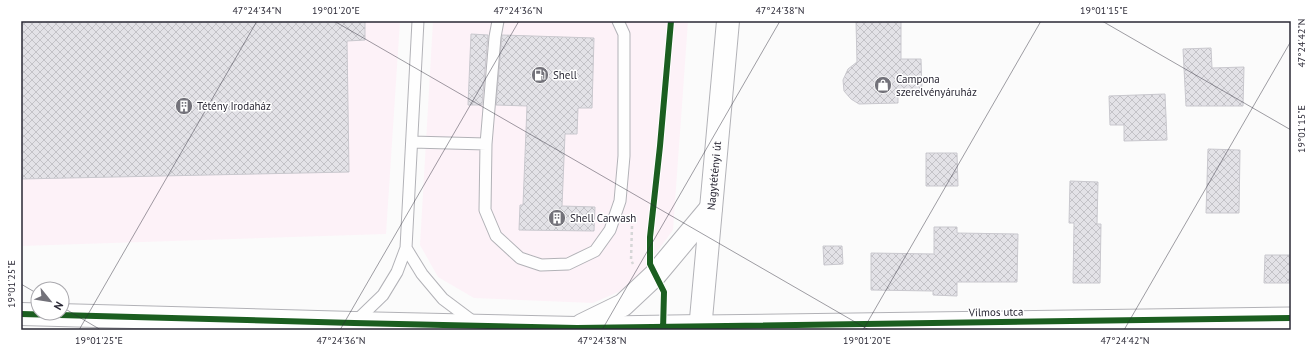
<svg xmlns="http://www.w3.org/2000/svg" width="1312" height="351" viewBox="0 0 1312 351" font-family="'PT Sans',sans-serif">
	<defs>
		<pattern id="building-cross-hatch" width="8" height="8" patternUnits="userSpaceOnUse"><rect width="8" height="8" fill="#e3e2e7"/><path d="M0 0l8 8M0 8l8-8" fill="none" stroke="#c3c2c7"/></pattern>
	</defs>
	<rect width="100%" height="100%" fill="#fbfbfb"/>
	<path fill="#fdf2f8" d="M21,21H400L386,234L21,246Z
		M433,21H688L673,230L632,286L593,303L474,298L438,277L420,245Z"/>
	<path fill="url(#building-cross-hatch)" stroke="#c9c8ce" d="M21,21H365V40L347,41L349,172L21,179Z
		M856,21H901V59H921L922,90L898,91V103L859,104L851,99L844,91L843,80L848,69L857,62Z
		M471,34L488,35L482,105H468Z
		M502,35L594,38L592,108H578L577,134H565L562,206L595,207L594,231L519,230L520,205H523L527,106L496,105Z
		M1211,48L1212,68L1244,67L1243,106H1186L1183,49Z
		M1165,94L1167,140L1124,141V125H1110L1109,96Z
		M1208,149L1240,150L1239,213H1206Z
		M926,153H957L958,186H926Z
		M1070,181L1098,182L1097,224H1101L1100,283H1073L1074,223H1069Z
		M934,227H957V233L1018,234L1017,282H957V296L933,295V291L871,290V253L934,254Z
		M823,246H842L843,264L824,265Z
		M1265,255H1291V283H1264Z"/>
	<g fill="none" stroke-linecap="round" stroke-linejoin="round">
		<defs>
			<path id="lane" d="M498,21L495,37L486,144L485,210L496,236L520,258L541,265L568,264L595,251L610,230L620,201L624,156V34L618,21
				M412,142L486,144
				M406,248L422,274L443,299L475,323
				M354,323L383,295L397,272L406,248L418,21"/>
			<path id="street" d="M701,326L1291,318"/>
			<g id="secondary">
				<path d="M21,314L354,323L577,328L701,326"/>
				<path d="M582,325L623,305L655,275L711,208"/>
				<path id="s1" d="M700,330L728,21"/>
			</g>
		</defs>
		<use href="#lane" stroke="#b2b2b7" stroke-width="13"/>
		<use href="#street" stroke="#b2b2b7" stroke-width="23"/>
		<use href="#secondary" stroke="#b2b2b7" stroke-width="24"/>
		<path stroke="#d6d6d7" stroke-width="2.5" stroke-dasharray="3 3" stroke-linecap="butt" d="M632,226L631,260L633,264"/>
		<use href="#lane" stroke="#fefefe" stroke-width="11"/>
		<use href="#street" stroke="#fefefe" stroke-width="21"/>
		<use href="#secondary" stroke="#fefefe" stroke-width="22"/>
		<defs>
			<path id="cycleway" d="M21,314L354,323L577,328L1291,318
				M663,330L664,292L650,264V237L660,146L671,21"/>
		</defs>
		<use href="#cycleway" stroke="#fff" stroke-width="8"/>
		<use href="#cycleway" stroke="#1b5e20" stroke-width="6"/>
	</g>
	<path fill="none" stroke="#2a2835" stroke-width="1" stroke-opacity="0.45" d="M334,21L869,330M1102,21L1291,130M21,284L38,294M62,307L101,330M79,330L257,21M340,330L519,21M602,330L780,21M863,330L1041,21M1124,330L1291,41"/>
	<defs>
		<symbol id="fuel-disc" viewBox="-11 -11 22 22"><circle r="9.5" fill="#73727a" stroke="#fff"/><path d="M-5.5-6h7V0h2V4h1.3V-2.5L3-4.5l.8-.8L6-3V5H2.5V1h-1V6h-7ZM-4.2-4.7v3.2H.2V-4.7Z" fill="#fff"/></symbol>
		<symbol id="shop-disc" viewBox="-11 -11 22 22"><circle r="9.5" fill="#73727a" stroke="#fff"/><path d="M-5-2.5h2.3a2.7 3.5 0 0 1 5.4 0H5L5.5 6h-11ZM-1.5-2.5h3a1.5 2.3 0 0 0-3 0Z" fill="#fff"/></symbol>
		<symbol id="building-disc" viewBox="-11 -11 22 22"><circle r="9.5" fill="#73727a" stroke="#fff"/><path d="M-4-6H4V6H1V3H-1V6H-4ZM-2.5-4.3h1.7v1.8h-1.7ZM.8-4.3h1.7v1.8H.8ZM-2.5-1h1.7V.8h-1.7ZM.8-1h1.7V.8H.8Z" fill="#fff"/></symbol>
	</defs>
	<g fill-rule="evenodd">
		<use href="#fuel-disc" x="530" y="65" width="20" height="20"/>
		<use href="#shop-disc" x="873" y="75" width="20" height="20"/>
		<use href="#building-disc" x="174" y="96" width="20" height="20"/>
		<use href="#building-disc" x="547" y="208" width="20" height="20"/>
	</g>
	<g text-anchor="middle" stroke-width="3" stroke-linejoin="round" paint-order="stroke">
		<g font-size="11" fill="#2a2835" stroke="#fff" text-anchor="start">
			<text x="553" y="79">Shell</text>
			<text x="896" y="83">Campona<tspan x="896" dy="13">szerelvényáruház</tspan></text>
			<text x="197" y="110">Tétény Irodaház</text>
			<text x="570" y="222">Shell Carwash</text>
		</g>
		<g font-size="11" fill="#2a2835" stroke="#fff">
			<text dy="4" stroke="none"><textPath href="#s1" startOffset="155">Nagytétényi út</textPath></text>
			<text transform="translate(996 312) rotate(-1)" y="4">Vilmos utca</text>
		</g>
	</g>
	<rect width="1312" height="351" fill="none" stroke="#ffffff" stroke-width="44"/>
	<g transform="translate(50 301) rotate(120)"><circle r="19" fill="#ffffff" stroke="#aaa9ae"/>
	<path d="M0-3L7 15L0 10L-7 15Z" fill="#73727a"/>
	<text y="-6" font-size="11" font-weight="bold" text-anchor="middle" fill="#2a2835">N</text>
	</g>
	<rect x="22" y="22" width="1268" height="307" fill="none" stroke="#2a2835" stroke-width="1.5"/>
	<g font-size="10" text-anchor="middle" fill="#2a2835">
		<text x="257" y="14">47°24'34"N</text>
		<text x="336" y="14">19°01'20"E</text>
		<text x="518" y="14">47°24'36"N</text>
		<text x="780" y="14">47°24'38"N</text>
		<text x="1104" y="14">19°01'15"E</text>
		<text transform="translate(1301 43) rotate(-90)" y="4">47°24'42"N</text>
		<text transform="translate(1301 129) rotate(-90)" y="4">19°01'15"E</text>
		<text transform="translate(11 284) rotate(-90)" y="4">19°01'25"E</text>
		<text x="99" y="344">19°01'25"E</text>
		<text x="341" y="344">47°24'36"N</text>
		<text x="602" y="344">47°24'38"N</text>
		<text x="867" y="344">19°01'20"E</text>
		<text x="1125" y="344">47°24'42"N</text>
	</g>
</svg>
